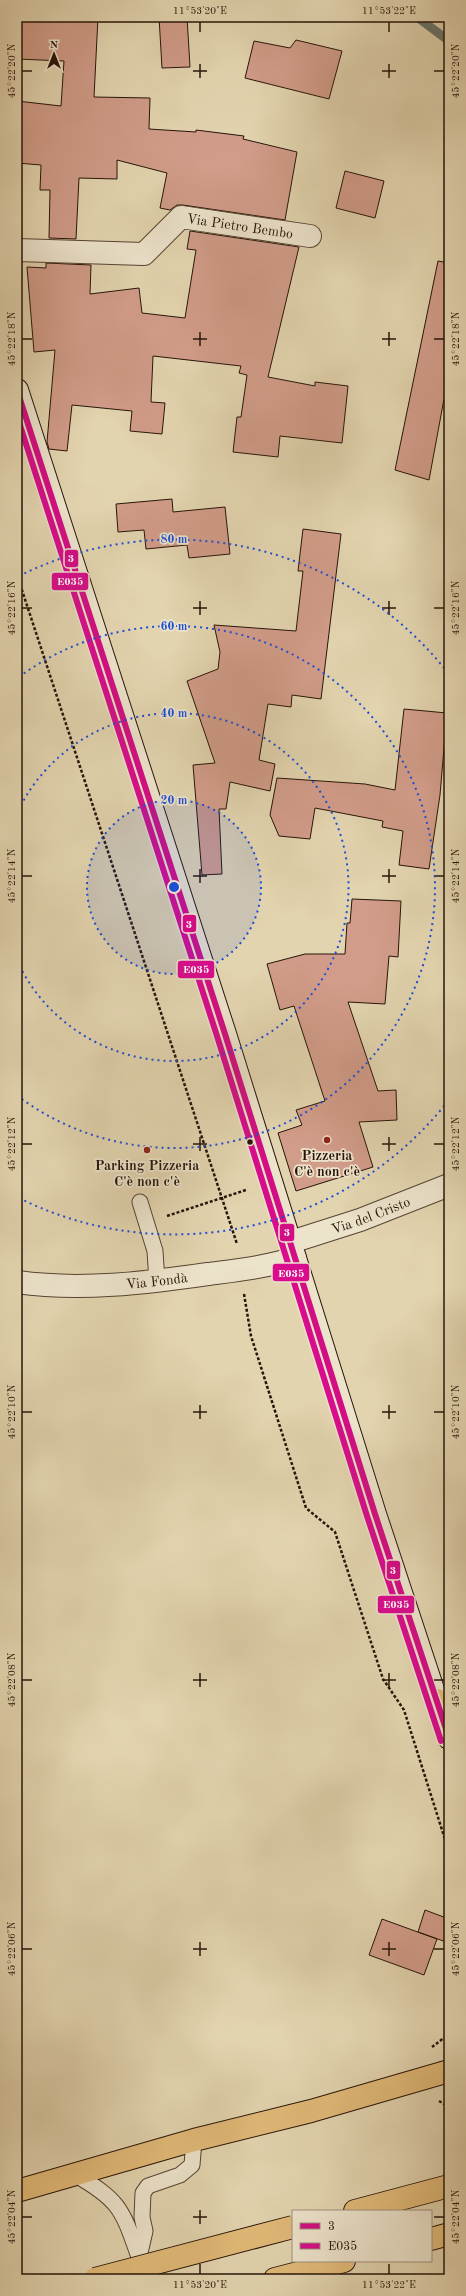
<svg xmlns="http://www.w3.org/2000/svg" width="466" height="2296" viewBox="0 0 466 2296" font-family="'Old Standard TT',serif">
	<rect width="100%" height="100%" fill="#e2d4af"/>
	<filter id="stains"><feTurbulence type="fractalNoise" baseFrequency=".005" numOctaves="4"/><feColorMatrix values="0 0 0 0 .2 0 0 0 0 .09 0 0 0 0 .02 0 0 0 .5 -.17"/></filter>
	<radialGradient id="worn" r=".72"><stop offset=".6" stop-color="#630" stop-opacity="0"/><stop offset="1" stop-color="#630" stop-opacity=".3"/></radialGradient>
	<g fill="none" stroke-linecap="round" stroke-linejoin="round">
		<path stroke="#69766d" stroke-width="9" d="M417,17L449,41"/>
	</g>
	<path fill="#d19c89" stroke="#271409" d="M17,17H98L94,97L150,98L149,129L196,132V130L244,136L243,139L297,152L285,220L183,205H177L170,210L160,208L167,173L117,160V179L79,178L76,239L49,238L50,190H40L41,165L17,163V101L61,106L64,61L17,59Z
		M159,17H187L190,67L162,68Z
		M296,40L342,51L329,99L245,78L254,41L290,48Z
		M345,171L384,181L375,218L336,208Z
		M190,231L299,247L268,377L315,386V382L348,386L342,443L280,436L278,457L233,452L237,417H241L247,375L239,373L241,366L153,356L151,402L165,403L162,434L130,431L132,411L72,405L67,451L49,449L47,442L55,350L34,352L27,267L46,268V263L91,265L90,294L139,288L142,313L185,318L196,250L187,249Z
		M438,261L449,263V399H444L429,480L395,470Z
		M172,499L173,512L225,507L230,554L189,558L187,545L146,549L144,530L118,532L116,504Z
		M303,529L341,534L321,699L292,695L291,707L268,704L259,760L275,764L270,791L230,782L226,809H219L222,874L202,875L193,765L215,763L187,681L218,669L220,652L214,625L296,631L303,571H298Z
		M404,709L447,713L440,795L429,869L399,865L403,831L382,827L383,821L315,808L310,839L279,836L270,815L277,778L365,784L395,790Z
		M352,899L401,901L398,957L389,956L385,1004L348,1002L378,1091L396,1090L397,1120L359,1122L373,1167L296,1191L278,1133L302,1125L296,1110L325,1101L294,1006L280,1010L267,964L305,954H345L347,923H350Z
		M425,1910L449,1919V1943L418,1932Z
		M382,1919L437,1939L424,1975L369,1955Z"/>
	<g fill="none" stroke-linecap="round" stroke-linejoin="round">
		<defs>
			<path id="service" d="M140,1202L155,1251L157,1282
				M74,2174C120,2200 122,2209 139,2257L145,2231L142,2217L143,2193L148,2186L180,2175L192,2165L194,2140"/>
			<g id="minor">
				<path id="s1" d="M17,250L144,254L181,217L310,236"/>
				<path id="s2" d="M17,1282C80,1291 146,1283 208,1274C238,1270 267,1267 295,1258"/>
			</g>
			<g id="tertiary">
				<path id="s3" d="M291,1242L360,1220L449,1185"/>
			</g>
			<path id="secondary" d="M17,390L225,1034L375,1514L449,1738"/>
			<path id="trunk" d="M437,1700L449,1720
				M17,2191L194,2140L311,2111L449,2071
				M355,2211L449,2186
				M431,2239L449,2234
				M275,2279L344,2261"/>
		</defs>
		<use href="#service" stroke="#564432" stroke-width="17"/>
		<use href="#minor" stroke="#564432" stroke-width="24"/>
		<use href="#tertiary" stroke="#564432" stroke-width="24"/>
		<use href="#secondary" stroke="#271409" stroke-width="24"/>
		<use href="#trunk" stroke="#271409" stroke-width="24"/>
		<path stroke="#271409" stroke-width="2.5" stroke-dasharray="3 2" stroke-linecap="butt" d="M17,575L237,1244
			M167,1216L246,1190
			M244,1294L251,1336L306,1508L335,1532L383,1679L404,1710L449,1852
			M432,2047L449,2034
			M439,2101L449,2107"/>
		<use href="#service" stroke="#ece3cb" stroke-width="15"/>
		<use href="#minor" stroke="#ece3cb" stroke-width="22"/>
		<use href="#tertiary" stroke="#ece3cb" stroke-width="22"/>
		<use href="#secondary" stroke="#ece3cb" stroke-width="22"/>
		<use href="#trunk" stroke="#e1ba78" stroke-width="22"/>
		<defs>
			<path id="trunk-bridge" d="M95,2279L293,2227"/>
		</defs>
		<use href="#trunk-bridge" stroke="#271409" stroke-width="24" stroke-linecap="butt"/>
		<use href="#trunk-bridge" stroke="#e1ba78" stroke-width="22"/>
		<defs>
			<path id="bus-1" d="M17,390L225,1034L375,1514L449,1738"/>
			<path id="bus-2" d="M17,416L217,1036L367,1516L441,1741"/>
		</defs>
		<use href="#bus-1" stroke="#ece3cb" stroke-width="9"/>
		<use href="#bus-2" stroke="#ece3cb" stroke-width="9"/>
		<use href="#bus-1" stroke="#d30d84" stroke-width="6"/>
		<use href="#bus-2" stroke="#d80c8c" stroke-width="6"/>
	</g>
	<path fill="none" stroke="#271409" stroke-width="1.5" d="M200,22V32M389,22V32M200,64V78M389,64V78M22,71H32M193,71H207M382,71H396M434,71H444M200,332V346M389,332V346M22,339H32M193,339H207M382,339H396M434,339H444M200,601V615M389,601V615M22,608H32M193,608H207M382,608H396M434,608H444M200,869V883M389,869V883M22,876H32M193,876H207M382,876H396M434,876H444M200,1137V1151M389,1137V1151M22,1144H32M193,1144H207M382,1144H396M434,1144H444M200,1405V1419M389,1405V1419M22,1412H32M193,1412H207M382,1412H396M434,1412H444M200,1673V1687M389,1673V1687M22,1680H32M193,1680H207M382,1680H396M434,1680H444M200,1942V1956M389,1942V1956M22,1949H32M193,1949H207M382,1949H396M434,1949H444M200,2210V2224M22,2217H32M193,2217H207M434,2217H444M200,2264V2274M389,2264V2274"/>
	<circle cx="174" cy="887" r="87" fill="#1d4ed8" fill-opacity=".12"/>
	<g fill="none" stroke="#1d4ed8" stroke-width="2" stroke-dasharray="2 4">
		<circle cx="174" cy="887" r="87"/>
		<path d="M18 811A174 174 0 1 1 18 963"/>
		<path d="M19 677A261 261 0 1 1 19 1097"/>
		<path d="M448 1101A348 348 0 0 1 19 1198M19 576A348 348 0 0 1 448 673"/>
	</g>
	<g fill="#8f2418" stroke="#ece3cb" stroke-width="1.5">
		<circle cx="327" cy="1140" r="4"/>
		<circle cx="147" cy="1150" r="4"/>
	</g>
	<circle fill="#271409" stroke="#ece3cb" stroke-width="1.5" cx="250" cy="1142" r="3.5"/>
	<g text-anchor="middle" stroke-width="3.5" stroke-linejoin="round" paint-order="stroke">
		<g font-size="14" fill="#271409" stroke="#ece3cb">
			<text dy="5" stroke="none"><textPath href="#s1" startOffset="239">Via Pietro Bembo</textPath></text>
			<text dy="5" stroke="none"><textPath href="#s3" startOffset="84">Via del Cristo</textPath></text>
			<text dy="5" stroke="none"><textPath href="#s2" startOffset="140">Via Fondà</textPath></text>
		</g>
		<g font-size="14" font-weight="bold" fill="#271409" stroke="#ece3cb">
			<text x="327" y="1160">Pizzeria<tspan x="327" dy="16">C'è non c'è</tspan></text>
			<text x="147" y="1170">Parking Pizzeria<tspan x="147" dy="16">C'è non c'è</tspan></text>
		</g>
	</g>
	<circle cx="174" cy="887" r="6" fill="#1d4ed8" stroke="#ece3cb" stroke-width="2"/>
	<g font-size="12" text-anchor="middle" font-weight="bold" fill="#1d4ed8" stroke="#ece3cb" stroke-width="3.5" stroke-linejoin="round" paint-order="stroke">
		<text x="174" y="543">80 m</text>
		<text x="174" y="630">60 m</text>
		<text x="174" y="717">40 m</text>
		<text x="174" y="804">20 m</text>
	</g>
	<g stroke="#ece3cb" stroke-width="1.5">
		<rect x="64" y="549" width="15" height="19" rx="4" fill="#d30d84"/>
		<rect x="51" y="572" width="38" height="19" rx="4" fill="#d80c8c"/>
		<rect x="182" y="914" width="15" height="19" rx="4" fill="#d30d84"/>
		<rect x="177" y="960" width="38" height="19" rx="4" fill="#d80c8c"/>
		<rect x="279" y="1223" width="16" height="19" rx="4" fill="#d30d84"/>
		<rect x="272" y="1263" width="38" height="19" rx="4" fill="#d80c8c"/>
		<rect x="386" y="1560" width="15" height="20" rx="4" fill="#d30d84"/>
		<rect x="377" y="1595" width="38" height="19" rx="4" fill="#d80c8c"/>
	</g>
	<g font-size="11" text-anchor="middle" font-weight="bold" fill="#fff">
		<text x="71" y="562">3</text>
		<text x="70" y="585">E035</text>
		<text x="189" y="928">3</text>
		<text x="196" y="973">E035</text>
		<text x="287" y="1236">3</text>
		<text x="291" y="1277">E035</text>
		<text x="393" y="1574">3</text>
		<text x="396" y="1608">E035</text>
	</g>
	<rect width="466" height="2296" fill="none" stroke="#e2d4af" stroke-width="44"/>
	<rect x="292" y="2210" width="140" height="52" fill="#ece3cb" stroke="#9d907d"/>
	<rect x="300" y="2223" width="20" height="6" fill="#d30d84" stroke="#9d907d"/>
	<text x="328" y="2230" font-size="12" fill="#271409">3</text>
	<rect x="300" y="2243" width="20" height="6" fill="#d80c8c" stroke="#9d907d"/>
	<text x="328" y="2250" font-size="12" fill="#271409">E035</text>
	<g transform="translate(54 54)" stroke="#ece3cb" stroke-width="3" paint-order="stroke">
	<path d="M0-3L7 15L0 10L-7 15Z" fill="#271409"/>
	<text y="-6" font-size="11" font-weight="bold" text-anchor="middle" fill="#271409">N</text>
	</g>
	<rect x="22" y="22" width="422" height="2252" fill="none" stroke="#271409" stroke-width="1.5"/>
	<g font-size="10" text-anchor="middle" fill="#271409">
		<text x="200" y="14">11°53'20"E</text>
		<text x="389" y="14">11°53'22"E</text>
		<text transform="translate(11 71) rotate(-90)" y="4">45°22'20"N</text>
		<text transform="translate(455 71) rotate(-90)" y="4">45°22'20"N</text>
		<text transform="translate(11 339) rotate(-90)" y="4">45°22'18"N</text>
		<text transform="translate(455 339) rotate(-90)" y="4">45°22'18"N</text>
		<text transform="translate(11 608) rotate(-90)" y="4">45°22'16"N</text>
		<text transform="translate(455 608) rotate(-90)" y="4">45°22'16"N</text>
		<text transform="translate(11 876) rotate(-90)" y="4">45°22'14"N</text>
		<text transform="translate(455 876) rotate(-90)" y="4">45°22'14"N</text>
		<text transform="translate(11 1144) rotate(-90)" y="4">45°22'12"N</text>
		<text transform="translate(455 1144) rotate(-90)" y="4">45°22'12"N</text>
		<text transform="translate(11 1412) rotate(-90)" y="4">45°22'10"N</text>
		<text transform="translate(455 1412) rotate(-90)" y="4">45°22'10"N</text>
		<text transform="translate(11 1680) rotate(-90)" y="4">45°22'08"N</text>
		<text transform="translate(455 1680) rotate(-90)" y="4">45°22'08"N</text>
		<text transform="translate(11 1949) rotate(-90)" y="4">45°22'06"N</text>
		<text transform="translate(455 1949) rotate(-90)" y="4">45°22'06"N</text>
		<text transform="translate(11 2217) rotate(-90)" y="4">45°22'04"N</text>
		<text transform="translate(455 2217) rotate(-90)" y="4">45°22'04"N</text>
		<text x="200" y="2288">11°53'20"E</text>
		<text x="389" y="2288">11°53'22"E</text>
	</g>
	<rect width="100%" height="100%" filter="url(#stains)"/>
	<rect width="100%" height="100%" fill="url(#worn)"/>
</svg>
